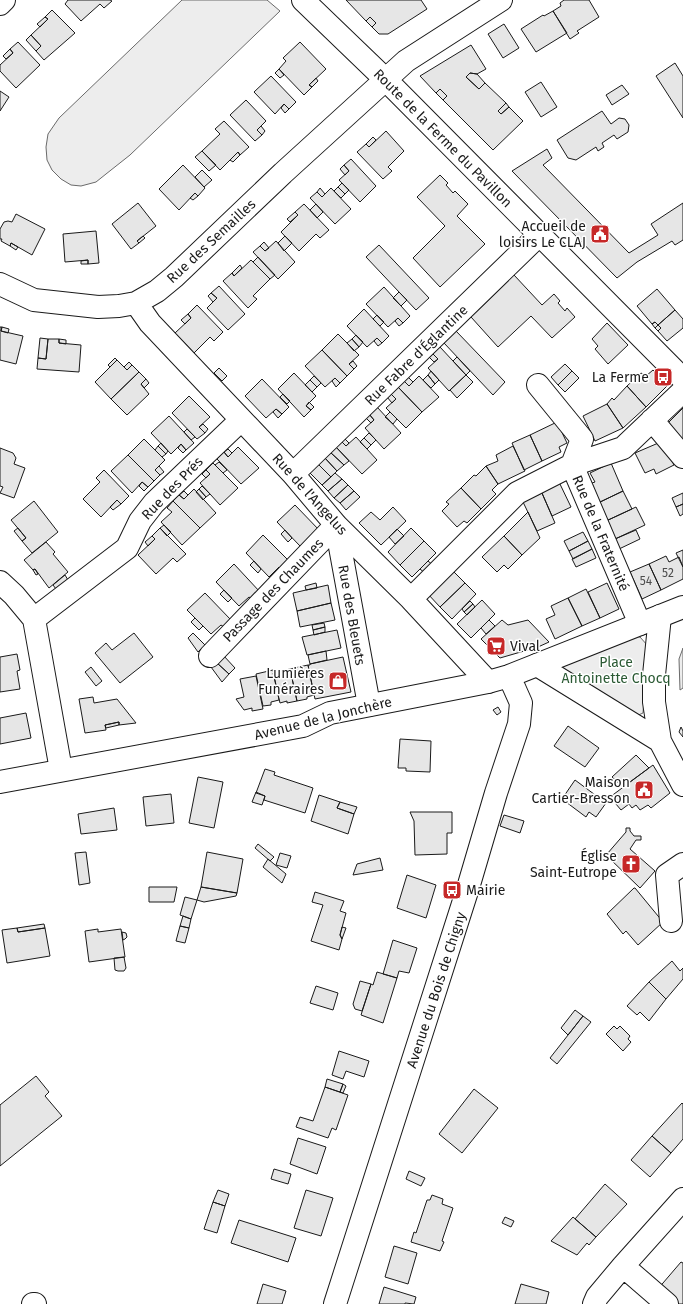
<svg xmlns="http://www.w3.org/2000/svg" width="683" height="1304" viewBox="0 0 683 1304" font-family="'Fira Sans',sans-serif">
	<rect width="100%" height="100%" fill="#fff"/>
	<path fill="#ededed" stroke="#6a6a6a" d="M182,0H267L280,11L130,155L106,174L96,182L81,186L71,185L61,179L52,170L47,160L46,147L48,134L59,118Z
		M625,634L640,637L648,646L643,713L636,716L556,665Z
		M683,648V688L680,690L679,659Z"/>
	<path fill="#e6e6e6" stroke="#1a1a1a" d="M68,0H110L112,1L104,8L100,4L81,21L65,4Z
		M346,0H421L427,9L388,34H379L372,27L376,23L370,17L366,21Z
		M564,0H589L599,17L577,31L579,33L570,39L553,11L561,6L560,3Z
		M52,10L75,33L44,60L36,51L41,46L31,35L48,19L45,17Z
		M553,11L567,33L536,52L521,29L543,15L544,16Z
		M45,17L48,19L40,27L37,24Z
		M370,17L376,23L372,27L366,21Z
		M504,24L519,48L503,58L488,34Z
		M31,35L41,46L36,51L26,40Z
		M18,42L40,65L16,88L0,71V65L13,53L10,49Z
		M300,42L326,69L309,85L312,87L304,95L279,69L286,61L283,58Z
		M471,45L486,69L477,74L470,73L466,77L479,89L485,83L506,103L498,111L501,114L509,107L523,121L493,150L443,100L447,96L440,89L436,93L420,76Z
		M10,49L13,53L6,59L3,56Z
		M675,63L683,76V118L656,76Z
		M279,69L284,75L280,78L275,73Z
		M470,73L477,74L485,83L479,89L466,77Z
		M271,76L296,102L289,109L284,104L275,114L254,92Z
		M316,78L318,81L312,87L309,85Z
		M541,82L557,107L541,117L525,92Z
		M622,85L629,94L612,105L606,95Z
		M440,89L447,96L443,100L436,93Z
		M0,91L9,97L0,111Z
		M246,100L266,121L257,130L262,135L255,141L230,115Z
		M506,103L509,107L501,114L498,111Z
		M284,104L289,109L285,113L281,108Z
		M602,111L611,124L619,118L625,119L629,125L628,132L617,139L614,135L602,143L604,147L598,151L596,147L576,160L568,158L557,140Z
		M224,121L249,147L240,155L238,152L220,170L202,151L220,134L215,129Z
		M261,126L265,131L262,135L257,130Z
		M386,131L404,151L388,167L392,171L383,179L357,152L366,144L369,147Z
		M373,137L376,140L369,147L366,144Z
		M547,149L552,158L543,165L629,253L658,235L651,224L683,203V240L675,245L672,241L637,262L617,278L512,171Z
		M202,151L216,165L209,171L195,157Z
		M238,152L240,155L233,162L230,160Z
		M351,159L376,186L360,202L339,180L349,171L344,165Z
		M183,165L205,188L198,196L195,193L179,210L159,189Z
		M344,165L349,171L345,175L340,169Z
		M202,170L212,180L204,187L195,177Z
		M440,175L448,183L446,185L453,193L455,191L468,204L457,216L485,244L440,287L413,258L445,226L417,197Z
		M342,183L349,190L345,194L338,187Z
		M338,187L345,194L341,198L334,191Z
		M320,188L325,194L322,197L317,192Z
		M331,188L351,209L335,224L310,198L317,192L322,197Z
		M195,193L198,196L193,200L190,198Z
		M138,203L156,226L137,241L139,243L131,249L112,224Z
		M304,204L329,230L320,238L316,234L299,251L281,232L298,215L295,212Z
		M316,204L323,212L317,218L310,210Z
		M295,212L298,215L290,222L287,219Z
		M16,214L45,229L32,255L11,243L10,246L1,241L2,239H0V229L4,222L8,221L12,222Z
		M96,231L99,263L88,264V260L65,262L63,234Z
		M143,236L145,238L139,243L137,241Z
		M285,236L292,243L284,251L278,243Z
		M276,241L295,262L278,279L253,252L260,246L265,251Z
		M264,242L269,248L265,251L260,246Z
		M11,243L18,247L16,250L10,246Z
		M379,245L429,298L416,310L366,257Z
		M258,257L275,275L270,279L253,262Z
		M88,260V264H81V261Z
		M251,260L270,279L253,296L257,299L248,308L223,281L232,273L234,276Z
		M240,265L242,268L234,276L232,273Z
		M514,275L542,305L554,294L560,301L558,303L565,311L567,308L575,317L552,338L531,316L498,347L471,317Z
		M219,286L245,314L228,330L207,308L217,298L211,293Z
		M384,287L410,316L403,323L398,318L388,327L366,304Z
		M657,289L675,310L658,325L655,322L652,324L637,306Z
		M399,292L407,300L401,306L393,298Z
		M211,293L217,298L213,302L208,296Z
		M197,305L223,332L214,341L210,337L194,353L175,333L191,318L188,314Z
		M364,309L389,336L382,343L377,338L367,347L347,326Z
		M675,310L683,319V328L667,341L658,331L661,328L658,325Z
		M188,314L191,318L185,324L181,320Z
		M377,315L384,322L380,326L373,319Z
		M398,318L403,323L399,326L395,321Z
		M655,322L658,325L655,328L652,324Z
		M607,323L628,345L608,364L595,349L598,346L592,339Z
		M658,325L661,328L658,331L655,328Z
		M0,327H2L1,331L23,336L16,364L0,360Z
		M2,327L9,329L8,333L1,331Z
		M456,331L505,382L493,395L444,343Z
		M338,334L359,355L349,364L354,369L347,376L322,350Z
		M356,335L363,342L359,347L352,339Z
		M40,338L48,339L46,359L38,358Z
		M377,338L382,343L378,346L374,341Z
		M48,339H59V343L81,345L79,372L37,369L38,358L46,359Z
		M59,339L66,340V344L59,343Z
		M352,339L359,347L354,351L347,343Z
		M440,347L466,375L449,391L428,368L438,359L433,354Z
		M322,350L347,376L340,383L335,378L325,387L305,366Z
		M433,354L438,359L434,362L429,357Z
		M457,357L470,371L466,375L453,361Z
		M115,358L117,360L110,367L108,365Z
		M117,360L127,370L132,365L139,372L111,399L95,382Z
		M353,361L357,366L354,369L349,364Z
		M129,362L132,365L127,370L124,367Z
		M565,364L572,371L558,385L551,377Z
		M219,368L227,376L222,381L214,373Z
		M653,370L668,385L646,407L627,386L641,373L646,376Z
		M431,371L439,380L435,384L428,375Z
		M572,371L579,378L565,392L558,385Z
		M139,372L146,379L141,384L149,394L127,415L111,399Z
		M294,373L316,396L306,406L311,410L304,417L278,389Z
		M428,375L435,384L431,388L423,380Z
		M466,375L473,382L457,398L450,390Z
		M314,376L321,383L317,387L310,380Z
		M419,376L439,397L422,412L398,387L404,381L409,386Z
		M408,377L413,382L409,386L404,381Z
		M335,378L340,383L336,387L332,381Z
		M146,379L149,383L144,388L141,384Z
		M262,379L289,407L282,414L276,409L266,418L245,396Z
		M310,380L317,387L312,392L305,385Z
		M627,386L646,407L623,428L607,404L612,398L614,400Z
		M398,387L422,412L406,428L386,408L396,399L391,394Z
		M283,394L290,401L287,404L280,397Z
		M391,394L396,399L392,403L387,397Z
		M189,396L210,417L199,427L205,433L197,439L172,413Z
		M309,402L314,407L311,410L306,406Z
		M607,404L623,428L595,441L583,416Z
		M377,407L401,433L384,449L365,428L374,420L369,414Z
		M683,408V445L665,426Z
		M276,409L282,414L278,418L273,412Z
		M390,412L397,419L393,424L385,417Z
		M369,414L374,420L371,423L366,418Z
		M169,416L194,443L186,450L181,444L171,454L151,433Z
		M557,422L567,443L559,447L561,452L542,461L530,435Z
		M203,424L208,429L205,433L199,427Z
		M187,429L195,437L191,440L184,432Z
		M369,433L376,440L371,445L364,438Z
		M530,435L542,461L524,470L512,443Z
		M356,437L377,460L362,474L335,446L341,441L346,446Z
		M344,438L349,443L346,446L341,441Z
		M364,438L371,445L367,449L360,442Z
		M144,439L165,460L155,470L160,475L154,481L128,455Z
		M663,441L674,465L656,474L654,469L645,473L635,453Z
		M161,443L168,451L166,454L158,446Z
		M181,444L186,450L183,453L178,448Z
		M158,446L166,454L162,457L155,450Z
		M335,446L349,461L344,465L330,452Z
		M513,446L525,471L498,484L486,466L498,461L496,455Z
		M238,447L259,468L241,484L217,459L224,452L228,457Z
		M0,448L13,453L16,458L14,464L25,468L14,498L0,493L3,487L0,486Z
		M228,449L232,453L228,457L224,452Z
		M330,452L344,465L337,471L324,457Z
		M128,455L154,481L148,487L142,482L132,493L111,471Z
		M324,457L337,471L331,477L318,464Z
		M219,462L227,470L223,473L215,465Z
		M213,463L238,488L220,505L200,483L210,474L206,470Z
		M611,463L623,491L598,503L589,484L595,482L590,473Z
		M318,464L331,477L322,485L309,472Z
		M159,466L164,472L160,475L155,470Z
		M486,466L498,484L492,490L496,494L481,509L461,488L474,475L476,476Z
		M104,470L129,496L121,504L117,500L101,517L83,499L100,482L96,478Z
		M206,470L210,474L206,478L202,474Z
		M335,473L342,479L328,491L322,485Z
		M342,479L348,485L334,498L328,491Z
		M142,482L148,487L144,491L139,486Z
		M559,482L571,507L552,516L541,491Z
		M348,485L354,491L340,503L334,498Z
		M202,486L210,494L206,497L199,489Z
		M461,488L481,509L467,523L464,521L457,527L442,511L449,504L446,502Z
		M194,489L216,513L200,528L173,501L179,495L184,499Z
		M199,489L206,497L203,500L196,492Z
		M184,491L188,495L184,499L179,495Z
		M354,491L360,497L346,510L340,503Z
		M623,491L632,509L606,521L598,503Z
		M542,493L555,523L537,531L523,502Z
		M683,493V504L676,507L672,498Z
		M117,500L121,504L113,510L110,507Z
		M34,501L58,532L32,553L22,541L26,538L11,520Z
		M173,501L200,528L182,545L161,522L172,512L167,508Z
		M683,504V514L680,516L676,507Z
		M295,505L321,532L310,537L300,546L277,522Z
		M393,507L406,521L381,545L359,523L371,512L380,520Z
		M636,507L645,525L615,539L606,521Z
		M528,512L540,538L522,555L504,536Z
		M164,525L171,532L167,536L160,528Z
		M18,528L26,538L22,541L14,531Z
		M160,528L186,554L177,562L173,558L156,574L138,555L155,539L152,536Z
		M411,528L424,541L400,565L388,552Z
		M397,529L404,536L395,544L389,537Z
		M285,530L292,538L288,542L281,534Z
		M636,530L640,539L619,549L615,539Z
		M583,532L588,541L569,551L564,541Z
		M263,535L290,562L282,570L279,567L269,577L246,553Z
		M152,536L155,539L148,546L145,542Z
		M504,536L522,555L508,569L504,565L497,572L482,557Z
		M424,541L436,553L412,577L400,565Z
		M588,541L592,549L573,559L569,551Z
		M46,542L55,552L53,554L68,572L49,588L35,569L33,570L24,560Z
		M592,549L596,558L576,567L572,559Z
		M683,550V567L676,553Z
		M666,556L669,562L679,557L683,567V579L661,590L649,564Z
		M254,561L261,569L258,573L250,565Z
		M428,561L434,566L426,574L420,569Z
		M234,564L260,592L252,599L249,597L239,606L216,582Z
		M649,564L661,590L642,599L630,572Z
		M35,569L38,574L36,575L33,570Z
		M451,569L465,583L440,607L427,593Z
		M65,575L68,580L56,589L53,585Z
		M316,583L317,588L306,590L305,586Z
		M465,583L476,594L452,619L440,607Z
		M607,583L619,609L600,618L588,592Z
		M328,585L331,603L297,611L293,593Z
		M586,589L600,618L582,626L568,598Z
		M224,590L232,598L228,602L220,594Z
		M205,593L231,620L224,627L221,625L211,634L187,610Z
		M568,598L582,626L555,639L546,619L555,615L551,606Z
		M482,600L495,614L471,638L457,624Z
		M470,601L473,604L464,612L462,609Z
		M331,603L335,620L300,627L297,611Z
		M473,604L475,607L467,615L464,612Z
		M195,618L203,626L199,630L191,622Z
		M489,620L495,626L486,634L481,628Z
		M502,620L508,625L528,620L549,642L538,647L500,658L481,639Z
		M324,623L325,627L313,630L312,625Z
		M325,627V632L314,635L313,630Z
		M337,630L341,648L307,655L302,637Z
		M134,633L153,657L120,683L95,653L106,643L112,650Z
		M193,633L205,645L198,652L188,638Z
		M326,651L327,660L310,664L308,655Z
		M17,654L20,670L17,671L20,689L0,692V657Z
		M223,655L235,668L229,674L216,662Z
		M343,657L351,692L315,699L308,665H310V664Z
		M216,662L229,674L222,682L211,667Z
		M308,665L314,695L307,697V699L297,701L290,669Z
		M91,667L102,681L96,686L85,672Z
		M290,669L297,701L287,703V701L280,703L273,673Z
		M273,670L279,700L271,702V705L263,706L256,674Z
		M256,676L263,709L252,711V708L244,710L236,699L244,697L240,679Z
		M93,697L94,703L117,699L136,723L119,725V722L105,725L106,730L85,733L79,699Z
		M498,707L501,712L497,715L493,710Z
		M26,713L31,738L0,744V718Z
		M119,722V725L106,728L105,725Z
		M568,726L599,748L585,767L554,746Z
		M681,727L683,731V737L679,732Z
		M400,739L431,741L430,772L406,771V768H398Z
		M636,755L649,768L623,787L612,777Z
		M653,765L670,793L651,808L648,805L640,810L636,805L632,808L629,804L621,810L610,797Z
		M265,769L275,772L274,775L313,788L305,813L264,800L265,796L256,793Z
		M198,777L223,782L214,828L189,823Z
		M575,780L606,803L596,817L589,812L586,817L562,799Z
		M256,792L265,796L262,805L252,802Z
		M171,794L174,823L146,826L143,797Z
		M319,795L340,802L337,808L354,814L348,834L311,821Z
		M340,802L357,807L354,814L337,808Z
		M114,808L117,830L81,834L78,814Z
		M410,812H452V833H447V854L415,855L414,821Z
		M504,815L524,821L520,833L500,826Z
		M626,828H630V831L634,836H641V840H636L630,849L655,871L640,888L607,856L604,857V854H607L626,832Z
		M258,844L274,857L270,861L255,848Z
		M86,852L90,883L79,885L75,853Z
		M207,852L243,859L237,893L201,887Z
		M280,853L291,856L287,868L276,865Z
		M380,858L383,870L353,875L357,864Z
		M268,859L286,874L282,883L263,867Z
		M407,875L436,885L426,918L397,908Z
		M149,887H177L174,902H149Z
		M201,887L237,893L236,896L204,902L197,900Z
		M634,888H635L663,922L638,945L626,931L623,934L607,914Z
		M315,892L344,901L340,911L346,913L340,935L342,939L339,950L311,941L323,905L312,902Z
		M185,897L197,900L191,919L180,915Z
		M183,916L191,919L189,928L180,926Z
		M44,924L45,928L18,932L17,928Z
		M180,926L189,928L185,943L176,941Z
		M342,927L346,928L342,939L340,935Z
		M17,928L18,932L45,928L50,956L7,963L2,930Z
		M98,929V932L121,929L125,957L89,962L85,931Z
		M122,932L126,933L127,937L125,939L123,940Z
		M393,940L417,948L409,973L399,971L397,978L383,974Z
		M124,957L126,968L124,971H118L115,970L114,958Z
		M672,961L680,971L683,968V979L666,999L649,982Z
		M377,972L397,978L383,1023L361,1015L371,984L373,985Z
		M360,981L371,984L362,1011L355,1009L353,1004Z
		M649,982L666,999L649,1021L640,1012L637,1015L627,1006Z
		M316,986L338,993L333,1010L310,1003Z
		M575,1010L583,1016L568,1035L561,1028Z
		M583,1016L591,1022L557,1064L550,1058Z
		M614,1026L617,1029L620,1026L630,1036L628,1039L631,1042L623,1051L606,1034Z
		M339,1051L369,1061L364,1077L346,1071L343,1079L332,1075Z
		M36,1076L49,1092L45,1096L62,1116L0,1166V1105Z
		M327,1079L343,1084L340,1092L325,1087Z
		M343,1084L346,1086L343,1093L340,1092Z
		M325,1087L348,1095L336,1130L332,1128L328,1138L296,1127L300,1117L313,1121Z
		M474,1089L498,1108L462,1153L439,1134Z
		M682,1103L683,1104V1139L671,1153L652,1136Z
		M652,1136L671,1153L650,1177L631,1160Z
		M298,1138L326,1147L317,1174L290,1164Z
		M274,1169L291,1174L288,1184L271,1179Z
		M409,1171L425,1178L421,1186L406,1179Z
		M605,1184L627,1204L596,1237L575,1219Z
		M218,1190L229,1194L225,1206L213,1202Z
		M306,1190L333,1198L321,1236L294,1228Z
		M432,1195L443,1199L442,1204L453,1208L442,1241L444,1242L440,1251L411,1242L414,1232L416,1233L427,1200H430Z
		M213,1202L225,1206L217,1233L204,1229Z
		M505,1217L514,1221L511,1227L502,1223Z
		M573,1217L596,1237L589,1245L587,1243L577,1255L551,1241Z
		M239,1220L296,1238L288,1262L231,1243Z
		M394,1246L417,1253L408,1284L385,1277Z
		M681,1262L683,1263V1304H672L657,1290Z
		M263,1284L286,1291L282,1304H257Z
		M521,1284L549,1292L546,1304H515Z
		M384,1287L416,1297L414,1304L405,1303V1304H379Z"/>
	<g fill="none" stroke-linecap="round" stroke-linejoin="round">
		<defs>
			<path id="minor" d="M303,0L385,79L683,379
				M0,4L4,0
				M0,284L34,300L98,307L119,306L136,303L157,291L174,277L283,173L406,61L501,0
				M136,303L150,323L293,474L336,525L411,599L488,682
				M538,385L582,439L572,465L640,624
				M652,420L683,457
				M293,474L539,235
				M336,525L369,705
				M0,582L14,595L34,619L61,770
				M411,599L517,493L572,465L623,448L683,391
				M660,616L654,675V702L660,741L683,785
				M34,619L127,548L140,521L154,503L241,420
				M210,656L336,525
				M537,665L660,741
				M671,921L667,875L683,864
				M623,1266L667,1304
				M33,1304H35
				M594,1304L597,1297L623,1266L683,1199"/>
			<path id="major" d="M0,782L303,726L330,713L488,682L509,676L683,607
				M335,1304L468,888L496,793L519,724L521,703L509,676"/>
		</defs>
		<use href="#minor" stroke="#1a1a1a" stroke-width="24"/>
		<use href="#major" stroke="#1a1a1a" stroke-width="24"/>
		<use href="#minor" stroke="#fff" stroke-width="22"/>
		<use href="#major" stroke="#fff" stroke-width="22"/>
	</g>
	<defs>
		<symbol id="civic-square" viewBox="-11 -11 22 22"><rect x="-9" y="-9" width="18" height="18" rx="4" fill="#c62828" stroke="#fff"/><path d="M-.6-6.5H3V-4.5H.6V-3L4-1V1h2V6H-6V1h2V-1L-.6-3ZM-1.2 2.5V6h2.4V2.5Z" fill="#fff"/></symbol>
		<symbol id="bus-square" viewBox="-11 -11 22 22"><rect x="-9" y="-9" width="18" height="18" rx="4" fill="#c62828" stroke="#fff"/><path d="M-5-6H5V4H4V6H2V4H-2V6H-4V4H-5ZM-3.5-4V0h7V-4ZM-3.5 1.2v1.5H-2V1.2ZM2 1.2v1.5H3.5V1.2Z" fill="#fff"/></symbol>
		<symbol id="supermarket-square" viewBox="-11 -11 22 22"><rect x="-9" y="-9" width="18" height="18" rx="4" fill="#c62828" stroke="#fff"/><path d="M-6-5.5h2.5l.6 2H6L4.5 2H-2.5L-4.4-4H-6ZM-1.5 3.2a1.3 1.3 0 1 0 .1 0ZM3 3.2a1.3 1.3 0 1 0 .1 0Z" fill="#fff"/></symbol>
		<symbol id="shop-square" viewBox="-11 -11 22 22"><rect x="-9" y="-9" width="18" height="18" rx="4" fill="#c62828" stroke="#fff"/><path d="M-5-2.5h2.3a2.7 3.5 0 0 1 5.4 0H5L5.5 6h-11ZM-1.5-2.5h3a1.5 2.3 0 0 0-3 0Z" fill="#fff"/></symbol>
		<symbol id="church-square" viewBox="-11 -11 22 22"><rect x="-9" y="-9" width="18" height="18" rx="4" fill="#c62828" stroke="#fff"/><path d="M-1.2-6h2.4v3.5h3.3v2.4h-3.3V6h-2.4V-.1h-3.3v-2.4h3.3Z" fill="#fff"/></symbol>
	</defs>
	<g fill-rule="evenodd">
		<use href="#civic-square" x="589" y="223" width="22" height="22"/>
		<use href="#bus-square" x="652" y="366" width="22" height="22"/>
		<use href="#supermarket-square" x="485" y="635" width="22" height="22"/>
		<use href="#shop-square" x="327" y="670" width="22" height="22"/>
		<use href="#civic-square" x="633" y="779" width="22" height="22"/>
		<use href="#church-square" x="620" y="853" width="22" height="22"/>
		<use href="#bus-square" x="441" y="879" width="22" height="22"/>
	</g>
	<g text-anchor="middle" stroke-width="3" stroke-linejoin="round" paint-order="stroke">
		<g font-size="12" fill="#4d4d4d">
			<text x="668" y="577">52</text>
			<text x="646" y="585">54</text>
		</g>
		<g font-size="14" fill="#1a1a1a" stroke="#fff">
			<text transform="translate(443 138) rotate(45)" y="5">Route de la Ferme du Pavillon</text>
			<text transform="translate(211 241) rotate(-43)" y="5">Rue des Semailles</text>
			<text transform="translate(416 355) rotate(-44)" y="5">Rue Fabre d'Églantine</text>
			<text transform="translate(172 488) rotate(-46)" y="5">Rue des Prés</text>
			<text transform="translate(310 494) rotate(48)" y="5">Rue de l'Angelus</text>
			<text transform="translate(601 533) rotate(67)" y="5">Rue de la Fraternité</text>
			<text transform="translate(273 590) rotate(-46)" y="5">Passage des Chaumes</text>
			<text transform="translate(352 615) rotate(80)" y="5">Rue des Bleuets</text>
			<text transform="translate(323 718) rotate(-14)" y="5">Avenue de la Jonchère</text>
			<text transform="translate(436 990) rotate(-72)" y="5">Avenue du Bois de Chigny</text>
		</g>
		<g font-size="14" fill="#1a1a1a" stroke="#fff" text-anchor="end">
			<text x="586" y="231">Accueil de<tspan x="586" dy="16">loisirs Le CLAJ</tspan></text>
			<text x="649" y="382">La Ferme</text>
			<text x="510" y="651" text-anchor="start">Vival</text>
			<text x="324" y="678">Lumières<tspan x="324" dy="16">Funéraires</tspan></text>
			<text x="630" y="787">Maison<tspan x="630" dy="16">Cartier-Bresson</tspan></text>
			<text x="617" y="861">Église<tspan x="617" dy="16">Saint-Eutrope</tspan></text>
			<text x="466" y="895" text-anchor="start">Mairie</text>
		</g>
		<g font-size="14" fill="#2b5a34" stroke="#fff">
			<text x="616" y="667">Place<tspan x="616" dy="16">Antoinette Chocq</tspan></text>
		</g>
	</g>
</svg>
